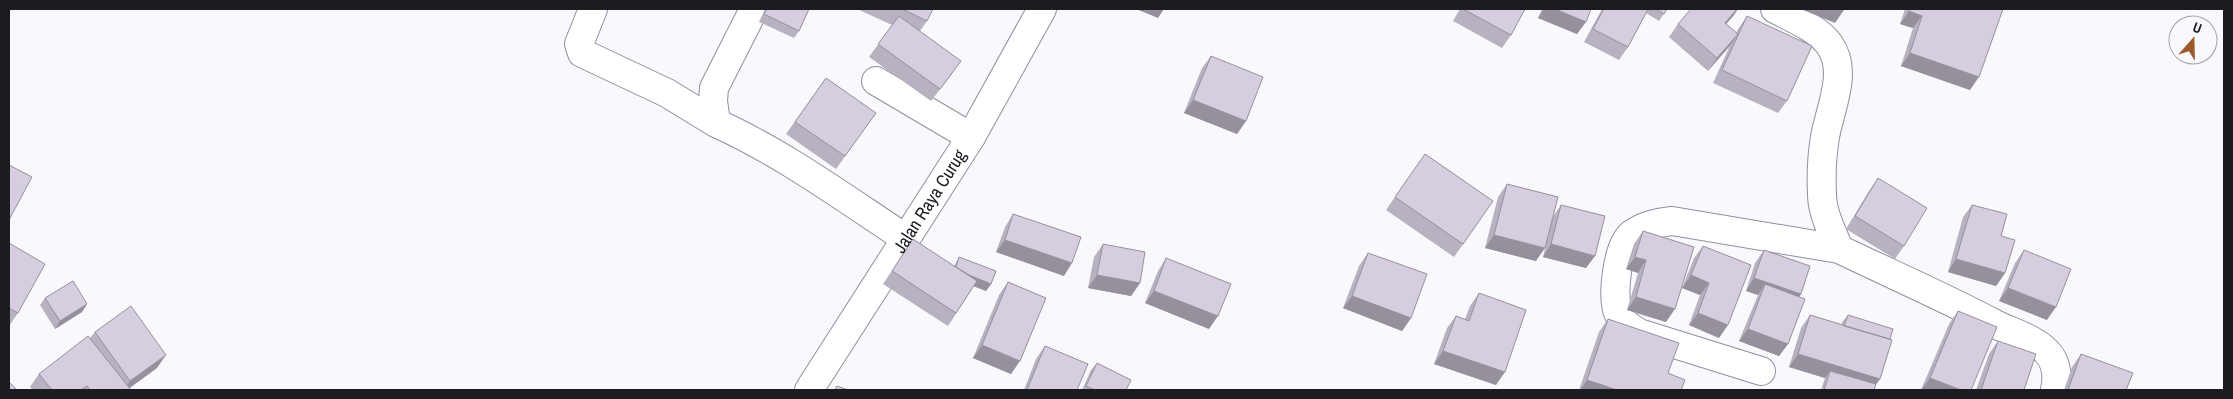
<svg xmlns="http://www.w3.org/2000/svg" width="2233" height="399" viewBox="0 0 2233 399" font-family="'Archivo Narrow',sans-serif">
	<rect width="100%" height="100%" fill="#f9f9fd"/>
	<g fill="none" stroke-linecap="round" stroke-linejoin="round">
		<defs>
			<path id="street" d="M593,9L579,44L582,53L667,93L716,123
				M754,9L714,88L713,101L716,123C783,153 844,198 905,238
				M1775,9C1792,18 1817,28 1829,44C1849,71 1830,108 1825,137C1822,155 1821,175 1822,194C1822,213 1832,231 1839,249C1891,274 1944,297 1995,324C2011,332 2033,338 2046,351C2057,362 2058,376 2055,390
				M876,81L971,137
				M1761,371L1639,333C1631,328 1623,324 1619,315C1611,298 1617,246 1632,234C1645,225 1656,223 1672,221L1839,249"/>
			<g id="secondary">
				<path id="s1" d="M809,390L971,137L1042,9"/>
			</g>
		</defs>
		<use href="#street" stroke="#8e8fa0" stroke-width="30"/>
		<use href="#secondary" stroke="#8e8fa0" stroke-width="30"/>
		<use href="#street" stroke="#fff" stroke-width="28"/>
		<use href="#secondary" stroke="#fff" stroke-width="28"/>
	</g>
	<path fill="#b8b1c0" d="M765,9H809L799,31L794,38L759,22Z
		M857,9H933L927,21L920,31L952,74L931,101L869,57L892,25Z
		M1460,9H1525L1511,35L1502,48L1453,21Z
		M1542,9H1591L1577,34L1538,18Z
		M1602,9H1667L1659,21L1646,13L1628,47L1619,60L1584,42Z
		M1905,9H2003L1970,90L1901,66L1913,28L1900,24Z
		M1734,15L1726,24L1736,33L1738,29L1747,16L1787,101L1778,113L1713,83L1732,41L1708,71L1669,37L1678,24Z
		M1211,56L1246,121L1237,134L1184,113L1202,68Z
		M826,78L876,113L836,169L786,134Z
		M1425,154L1493,201L1454,257L1386,210Z
		M1878,178L1904,246L1895,259L1846,229L1869,191Z
		M1507,184L1536,261L1485,248L1498,197Z
		M1561,205L1586,268L1543,257L1552,218Z
		M1972,205L2001,236L2005,273L1996,286L1948,272L1963,217Z
		M1013,214L1064,276L996,252L1005,227Z
		M1643,231L1666,322L1627,310L1638,273L1626,269L1634,244Z
		M913,239L954,266L959,257L991,284L986,291L974,286L948,326L883,284Z
		M9,243L18,313L9,326Z
		M1103,244L1140,283L1131,296L1088,288L1094,257Z
		M1703,246L1719,338L1689,325L1700,295L1682,288L1694,258Z
		M1764,250L1801,294L1799,297L1788,344L1779,356L1739,341L1758,295L1746,291L1755,263Z
		M2024,250L2047,320L1999,301L2015,263Z
		M1368,253L1411,318L1402,331L1343,308L1359,266Z
		M1166,258L1209,329L1145,303L1158,271Z
		M1008,282L1011,374L973,358L999,295Z
		M1479,293L1496,385L1434,364L1447,328L1456,316L1465,319L1470,306Z
		M45,298L87,304L82,312L55,329L40,305Z
		M1958,311L1971,390H1921L1949,324Z
		M1810,315L1842,325V322L1848,315L1890,339L1880,379L1876,384L1874,390H1821L1825,378L1789,367L1801,328Z
		M1608,319L1668,373L1681,390H1579L1599,332Z
		M95,332L157,368L129,388L131,390H33L30,387L39,374L90,338Z
		M1998,341L2024,390H1976L1989,354Z
		M1045,346L1077,390H1024L1036,359Z
		M2081,354L2126,390H2064L2072,367Z
		M1097,363L1126,390H1082L1091,370Z"/>
	<path fill="#96909c" d="M1136,9H1164L1158,18Z
		M1544,9H1555L1586,22L1577,34L1538,18Z
		M1737,9H1738L1734,15L1716,36L1725,23Z
		M1804,9H1841L1844,10L1835,23L1803,10Z
		M1909,11L1922,16L1913,28L1900,24Z
		M1738,34L1729,47L1708,71L1717,58Z
		M1910,53L1979,77L1970,90L1901,66Z
		M1193,100L1246,121L1237,134L1184,113Z
		M1494,235L1545,248L1536,261L1485,248Z
		M1005,240L1072,263L1064,276L996,252Z
		M1551,244L1595,256L1586,268L1543,257Z
		M1635,257L1646,260L1638,273L1626,269Z
		M1956,259L2005,273L1996,286L1948,272Z
		M955,270L991,284L986,291L950,277Z
		M1097,275L1140,283L1131,296L1088,288Z
		M1691,275L1709,283L1700,295L1682,288Z
		M1754,278L1801,294L1792,307L1765,284L1758,295L1746,291Z
		M2008,288L2056,307L2047,320L1999,301Z
		M1154,291L1218,316L1209,329L1145,303Z
		M1352,296L1411,318L1402,331L1343,308Z
		M1636,297L1675,309L1666,322L1627,310Z
		M87,304L82,312L55,329L60,321Z
		M1698,313L1728,325L1719,338L1689,325Z
		M1748,329L1788,344L1779,356L1739,341Z
		M982,345L1020,361L1011,374L973,358Z
		M1443,351L1505,372L1496,385L1434,364Z
		M1798,354L1880,379L1872,390L1830,371L1825,378L1789,367Z
		M166,355L157,368L127,390H124L130,381Z
		M1930,378L1961,390H1921Z
		M1587,380L1617,390H1580Z"/>
	<path fill="#d6cedf" stroke="#96909c" d="M767,9H809L799,31L764,14Z
		M902,9H933L927,21Z
		M1463,9H1525L1511,35Z
		M1555,9H1591L1586,22Z
		M1604,9H1648L1628,47L1593,29Z
		M1656,9H1667L1664,14Z
		M1691,9H1737L1725,23L1738,34L1717,58L1678,24Z
		M1910,9H2003L1979,77L1910,53L1922,16L1909,11Z
		M899,16L961,61L940,89L878,44Z
		M1747,16L1812,46L1787,101L1722,70Z
		M1211,56L1263,77L1246,121L1193,100Z
		M826,78L876,113L845,156L795,122Z
		M1425,154L1493,201L1463,244L1395,197Z
		M9,165L32,177L9,220Z
		M1878,178L1927,208L1904,246L1855,216Z
		M1507,184L1558,197L1545,248L1494,235Z
		M1561,205L1605,216L1595,256L1551,244Z
		M1972,205L2007,214L2001,236L2015,240L2005,273L1956,259Z
		M1013,214L1081,237L1072,263L1005,240Z
		M1643,231L1694,247L1675,309L1636,297L1646,260L1635,257Z
		M913,239L977,281L956,313L892,271Z
		M9,243L45,264L18,313L9,308Z
		M1103,244L1145,252L1140,283L1097,275Z
		M1703,246L1751,265L1728,325L1698,313L1709,283L1691,275Z
		M1764,250L1810,266L1801,294L1754,278Z
		M2024,250L2071,269L2056,307L2008,288Z
		M1368,253L1427,274L1411,318L1352,296Z
		M959,257L996,271L991,284L969,275L956,267Z
		M1166,258L1231,284L1218,316L1154,291Z
		M73,281L87,304L60,321L45,298Z
		M1008,282L1046,298L1020,361L982,345Z
		M1765,284L1805,299L1788,344L1748,329Z
		M1479,293L1526,310L1505,372L1443,351L1456,316L1469,321Z
		M131,306L166,355L130,381L95,332Z
		M1958,311L1997,327L1971,390H1961L1930,378Z
		M1810,315L1892,340L1880,379L1798,354Z
		M1848,315L1893,329L1890,339L1844,326Z
		M1608,319L1679,343L1668,373L1685,380L1681,390H1617L1587,380Z
		M88,336L131,390H90L87,386L81,390H52L39,374Z
		M1998,341L2036,354L2024,390H1981Z
		M1045,346L1088,364L1077,390H1027Z
		M2081,354L2133,373L2126,390H2068Z
		M1097,363L1131,380L1126,390H1095L1086,386Z
		M1830,371L1876,384L1874,390H1824Z
		M9,382L17,390H9Z
		M837,386L848,390H835Z"/>
	<g text-anchor="middle" stroke-width="5" stroke-linejoin="round" paint-order="stroke">
		<g font-size="18" fill="#1b1c22" stroke="#f9f9fd">
			<text dy="6" stroke="none"><textPath href="#s1" startOffset="224">Jalan Raya Curug</textPath></text>
		</g>
	</g>
	<rect width="2233" height="399" fill="none" stroke="#1b1c22" stroke-width="20"/>
	<g transform="translate(2193 40) rotate(20)"><circle r="24" fill="#f9f9fd" stroke="#a0a1a5"/>
	<path d="M0-4L9 19L0 12L-9 19Z" fill="#9b5a26"/>
	<text y="-8" font-size="14" font-weight="bold" text-anchor="middle" fill="#1b1c22">U</text>
	</g>
</svg>
